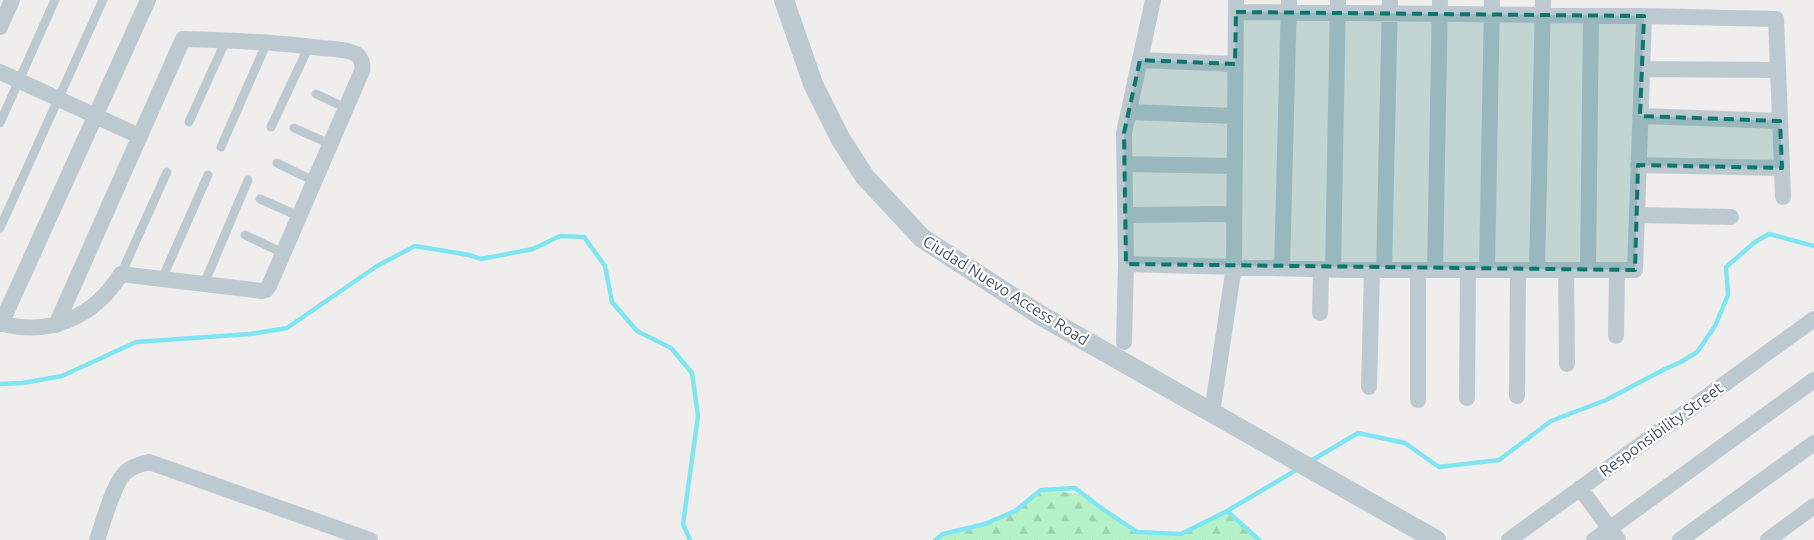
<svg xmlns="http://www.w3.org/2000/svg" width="1814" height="540" viewBox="0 0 1814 540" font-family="Ubuntu,sans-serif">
	<defs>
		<pattern id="forest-firs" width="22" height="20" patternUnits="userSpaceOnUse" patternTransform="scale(1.25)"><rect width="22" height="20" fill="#b6f2c8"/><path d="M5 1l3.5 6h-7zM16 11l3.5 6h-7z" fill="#9ed1ae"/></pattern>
	</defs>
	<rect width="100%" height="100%" fill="#f0eded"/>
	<path fill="url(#forest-firs)" d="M1041,490L1082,494L1137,532L1181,534L1227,511L1262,540H937C952,529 967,529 985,524C1007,517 1024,504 1041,490Z"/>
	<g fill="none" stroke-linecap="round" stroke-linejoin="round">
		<path stroke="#80e5f3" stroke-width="4.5" d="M0,384L23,383L62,376L136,342L250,334L287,328L377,266L415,246L469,255L481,259L533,249L560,236L584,237L605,266L612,302L637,331L671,348L692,373L698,416L683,524L690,540
			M1309,462L1358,433L1405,443L1439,467L1499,460L1551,421L1606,400L1665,369L1681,362L1697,352L1715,326L1728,295L1726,267L1755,242L1769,234L1814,246
			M1227,511L1259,540
			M935,540L943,534L985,524L1015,511L1041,490L1075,488L1104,510L1137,532L1181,534L1227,511L1298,469"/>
		<path stroke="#bcc9d1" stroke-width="9" d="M316,94L346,108
			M189,122L226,40
			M0,123L55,0
			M271,127L309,46
			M294,128L330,144
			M221,147L267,42
			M277,163L314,181
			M260,199L299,216
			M0,228L103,0
			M245,235L283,253
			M121,274L167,172
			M162,279L208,175
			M204,284L248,180"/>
		<path stroke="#bcc9d1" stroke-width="16" d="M1153,0L1124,133L1126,264L1349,270H1635L1644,16L1236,12
			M0,27L12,0
			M1140,60L1235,64
			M1642,69L1778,70
			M0,72L139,136
			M1129,112L1235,116
			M1640,116L1780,121
			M1125,164L1234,166
			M1638,165L1782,168L1776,19L1644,16
			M1782,168L1783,197
			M1126,215L1234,214
			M1637,215L1731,217
			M1282,268L1289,0
			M1333,269L1338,0
			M1384,270L1390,0
			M1435,270L1440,0
			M1487,270L1492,0
			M1537,270L1543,0
			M1566,270L1567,364
			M1588,270L1591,16
			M1320,313L1321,269
			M0,323C50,337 94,317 121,274L262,291L266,290L269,286L362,71C363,65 362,58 356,54C346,49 332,49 322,48C275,42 229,40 183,39L56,325
			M1,324L148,0
			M1616,336L1617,270
			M1124,342L1126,264
			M1369,387L1372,270
			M1517,396L1518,270
			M1467,398L1468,270
			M1418,400V270
			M1212,413L1234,266L1236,0
			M1580,488L1618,540
			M97,540C103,524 114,480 127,471C133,466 141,464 149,462L370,540
			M1509,540L1814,319
			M1594,540L1814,380
			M1680,540L1814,443
			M1768,540L1814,506"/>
		<path stroke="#bcc9d1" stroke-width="20" d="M784,0L813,84L840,138L865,177L922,238L1040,315L1436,540"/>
	</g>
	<path fill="#0f766e" fill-opacity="0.2" stroke="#0f766e" stroke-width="4" stroke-dasharray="10 6" stroke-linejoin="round" d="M1236,12L1644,16L1640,116L1780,121L1782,168L1638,165L1635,270L1126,264L1124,133L1140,60L1235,64Z"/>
	<g text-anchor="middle" stroke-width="4.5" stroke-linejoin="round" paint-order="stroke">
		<g font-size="16" fill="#44535c" stroke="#fff">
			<text transform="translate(1006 290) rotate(32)" y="6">Ciudad Nuevo Access Road</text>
			<text transform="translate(1661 429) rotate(-36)" y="6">Responsibility Street</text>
		</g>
	</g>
</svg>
